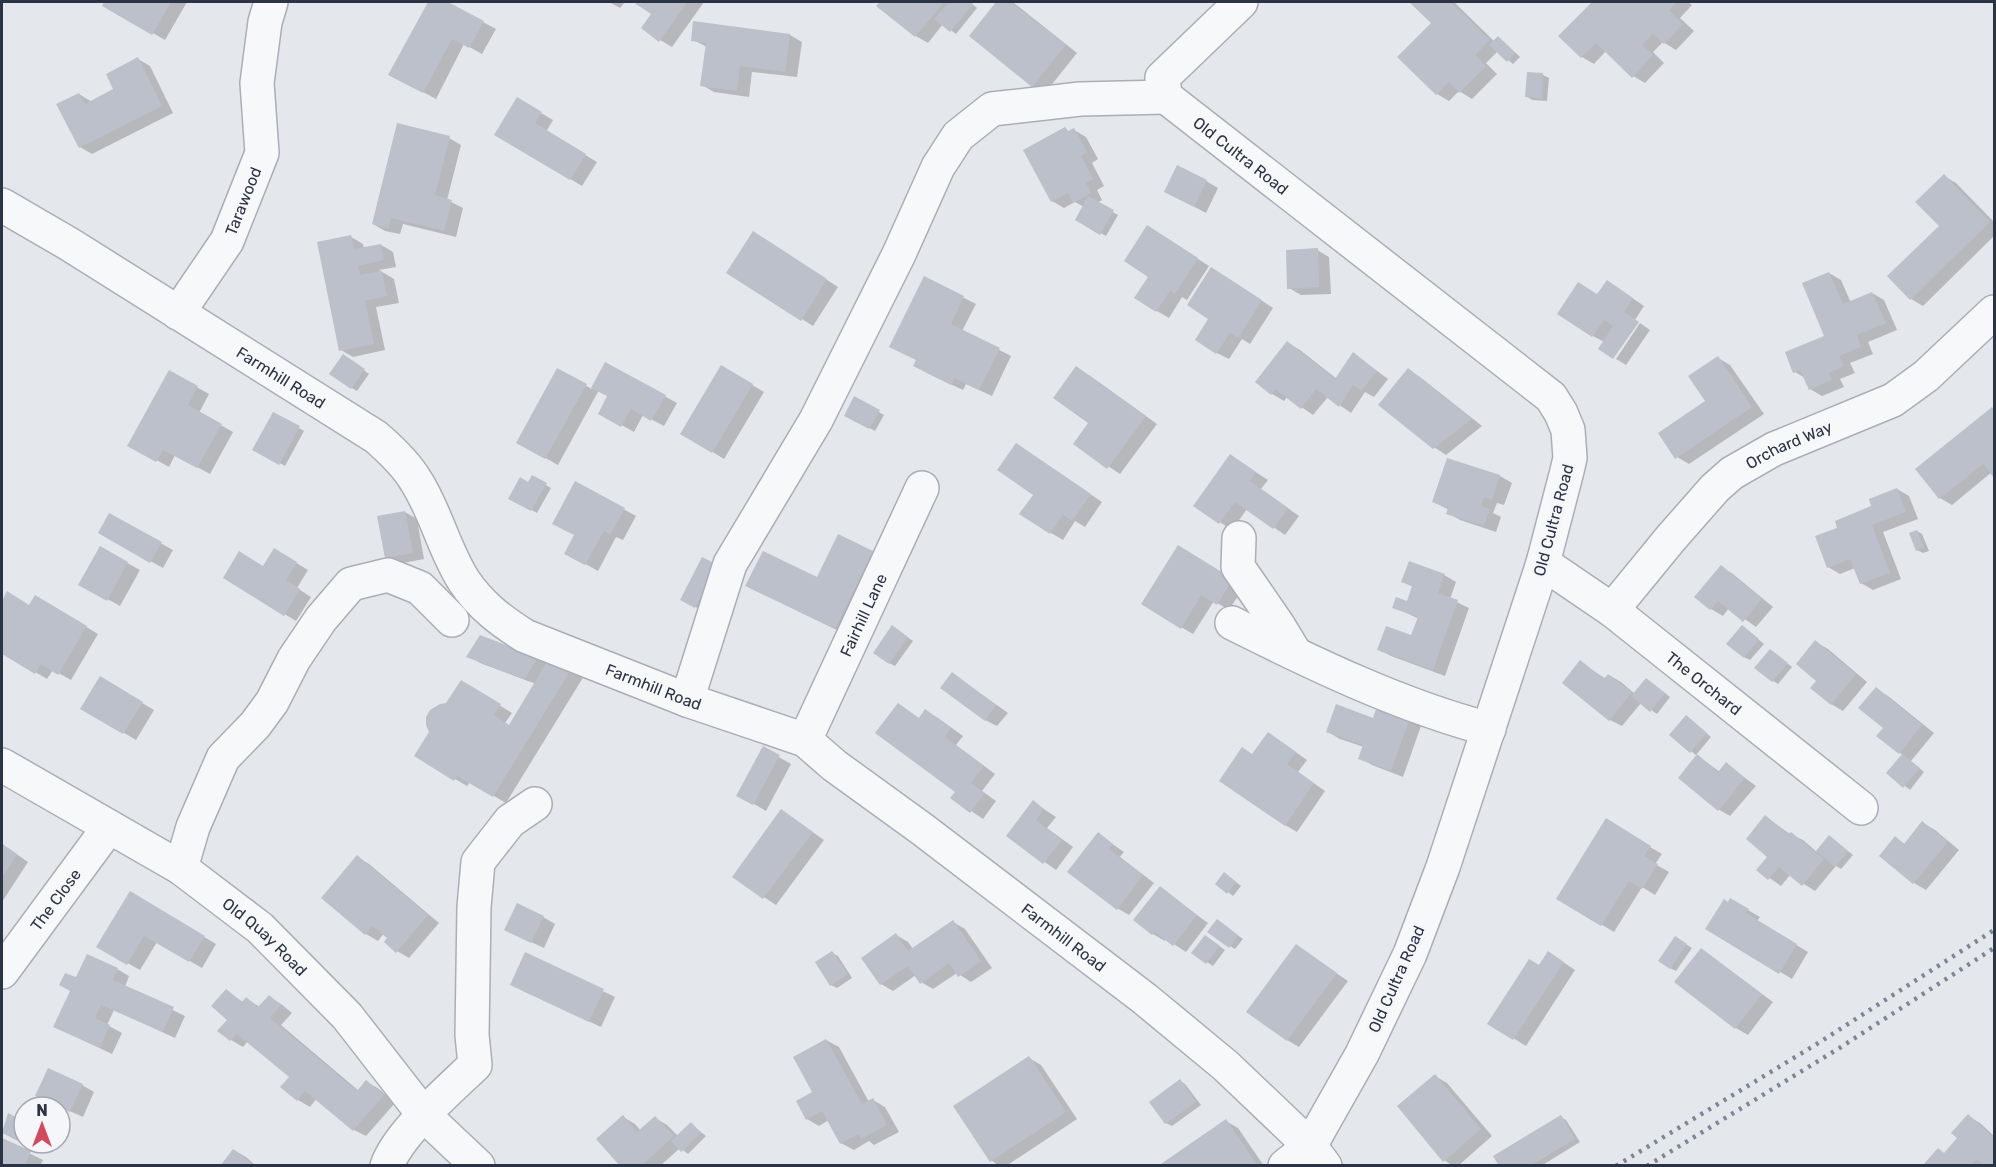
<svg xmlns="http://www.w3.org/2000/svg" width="1996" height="1167" viewBox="0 0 1996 1167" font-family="Rubik,sans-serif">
	<rect width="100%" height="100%" fill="#e4e7ec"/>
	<path fill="#0003" d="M106,2H187L165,40L104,5Z
		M429,2H445L496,29L482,54L464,44L436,99L390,74Z
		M609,2H625L620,8Z
		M636,2H704L672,47L660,40L653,14Z
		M882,2H970L977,8L956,34L943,24L928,43L916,36L879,6Z
		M998,2L1014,3L1077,53L1045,93L1033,86L971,35Z
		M1411,2H1454L1495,42L1503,41L1520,57L1513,64L1498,51L1486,63L1497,74L1472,99L1459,91L1449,101L1437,94L1433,23Z
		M1594,2H1688L1692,5L1680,18L1694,31L1676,50L1663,42L1653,52L1664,63L1645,83L1633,76L1606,51L1594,64L1582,57L1561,36Z
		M790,35L802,42L797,77L752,72L749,97L714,92L702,85L707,47L693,40Z
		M138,59L150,66L173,113L92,154L80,147L79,94L92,102L115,90Z
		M1528,74L1543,75L1549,78L1547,101L1532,100L1526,96Z
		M517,99L553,120L546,132L597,162L582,186L496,134Z
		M1065,129L1070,132L1074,130L1086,137L1098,159L1092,163L1104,186L1097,190L1102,200L1097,203L1118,215L1106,236L1077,220L1084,207L1075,202L1064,208L1052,201Z
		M449,138L461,145L447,200L463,208L456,237L403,224L400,234L385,231L373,224Z
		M1944,176L1956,183L1994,222V236L1923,306L1911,299L1941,226Z
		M1206,181L1218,188L1206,213L1178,198Z
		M1159,234L1209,266L1187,300L1182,297L1169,318L1157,311L1150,277Z
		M351,237L363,244L364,249L381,245L393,252L396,267L379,270L394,279L399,303L376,307L385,350L353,357L341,350Z
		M765,240L838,287L813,326L802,319Z
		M1317,250L1329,257L1331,294L1301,295L1289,288Z
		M1829,273L1841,280L1851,303L1872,293L1884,300L1897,330L1868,342L1873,354L1850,363L1855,373L1840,379L1844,387L1822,396L1810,389L1805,378L1795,372L1826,336Z
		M1224,276L1273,308L1250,344L1242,339L1229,359L1217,353L1210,319Z
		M924,278L976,304L962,331L1011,356L992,396L966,384L963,390L927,373L918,360Z
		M1619,289L1644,306L1635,320L1604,342L1593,336L1598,296Z
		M1640,323L1650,330L1626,365L1616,359Z
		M1288,343L1300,350L1337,379L1354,354L1388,379L1374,397L1365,392L1351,413L1328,397L1313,415L1287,397L1284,401L1272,394L1257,382Z
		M1718,358L1730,365L1764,414L1689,464L1677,457L1707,401Z
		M349,359L369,374L357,391L352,388Z
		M606,364L677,403L664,426L643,415L634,432L600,413L609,396L599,390L558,465L518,443L558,370L592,389Z
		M722,367L764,392L724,459L682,433Z
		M1408,370L1420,377L1482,426L1446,455L1434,447Z
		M170,372L209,394L199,413L233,432L210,474L175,455L169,467L129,445Z
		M1089,375L1157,424L1120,474L1075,444L1090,423Z
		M854,398L884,415L875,431L846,415Z
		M1992,409L1994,410V475L1992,472L1952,505L1940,498Z
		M274,414L304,431L285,466L254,449Z
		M1028,452L1102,502L1085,527L1075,521L1063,540L1051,533L1035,494Z
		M1231,456L1268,480L1261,489L1299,516L1285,535L1247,509L1232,530L1195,506Z
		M1448,460L1500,476L1512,483L1504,505L1497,503L1493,513L1501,517L1496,532L1460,520L1448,513L1449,510L1434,502Z
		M532,477L551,488L537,513L510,498L528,484Z
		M576,483L636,516L623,540L616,537L598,571L566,553L576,535Z
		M1897,489L1909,496L1918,519L1883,532L1901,579L1873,590L1861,583L1855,568L1840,574L1828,567L1839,529Z
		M405,512L417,519L424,559L398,564L386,557Z
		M109,515L173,550L163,568L100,533Z
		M1917,531L1922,534L1929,551L1923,553L1917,550Z
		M1179,547L1244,587L1229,610L1214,601L1193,634L1181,627Z
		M100,548L140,570L120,606L80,584Z
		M275,550L308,570L297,588L311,597L296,621L225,578L264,568Z
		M872,552L884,559L847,635L759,592L818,579Z
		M1721,567L1733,574L1773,607L1756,627L1729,608L1723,616L1711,609Z
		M722,570L701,610L682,599Z
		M1444,575L1456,582L1450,599L1469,608L1445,676L1391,656L1379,650L1412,637L1419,619L1394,607L1407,603L1413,587L1403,581Z
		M8,593L30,607L36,597L98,634L71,680L53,670L47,679L2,652L3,616L2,604Z
		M1747,630L1764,644L1750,660L1744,657Z
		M898,631L913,641L895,666L889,663Z
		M1816,642L1828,649L1867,682L1843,711L1831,704L1819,681Z
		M1776,654L1792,667L1778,684L1773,681Z
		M469,656L537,658L547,664L584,676L506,803L470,782L467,786L416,756L461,682L512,713L505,723L510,726L536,684L480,663Z
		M1580,662L1606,679L1609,675L1621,682L1635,694L1652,683L1670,697L1657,714L1641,703L1622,726L1610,720Z
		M953,674L1008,713L997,726L985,720Z
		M100,678L154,710L136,740L82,708Z
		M1876,689L1888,696L1934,733L1911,761L1924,772L1910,790L1888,772L1903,755L1900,753L1885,728Z
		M898,705L920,719L926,711L938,718L963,736L956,745L995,774L982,791L996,801L983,819L952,798L957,792Z
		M1379,705L1422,723L1403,777L1372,765L1360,758L1364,747L1340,739L1328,732L1374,719Z
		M1691,720L1711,737L1696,755L1691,751Z
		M1280,741L1307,760L1298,772L1325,791L1297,832L1285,825Z
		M763,748L791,764L766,811L738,795Z
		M1698,756L1720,772L1726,764L1756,786L1730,816L1718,809Z
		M1033,802L1056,817L1047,828L1073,847L1056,870L1008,836Z
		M782,811L824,840L776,905L734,877Z
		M1766,817L1790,834L1803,840L1817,852L1830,837L1853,855L1841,869L1836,866L1815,891L1790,875L1781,886L1758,870L1769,857Z
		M1606,821L1662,854L1655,864L1669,872L1655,895L1642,887L1614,932L1558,898Z
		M1923,823L1935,830L1959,850L1926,890L1914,883L1895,838L1905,844Z
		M1098,834L1124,852L1120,857L1154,883L1129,915L1117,908Z
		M2,844L28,862L2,902Z
		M357,857L369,864L439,923L409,958L397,951L389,938L384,933L378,941L366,934Z
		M1230,877L1241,886L1233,896L1228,892Z
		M1160,888L1208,923L1186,952L1166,939L1165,941L1153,934L1135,920Z
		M130,893L216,944L202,968L157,942L140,970L99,947Z
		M1731,900L1760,917L1757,921L1808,952L1792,979L1707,928Z
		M543,917L555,924L544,948L518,936Z
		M953,922L965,929L992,968L971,982L957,973L933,989L921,982L916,975L893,991L881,984L896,935L908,942L913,949Z
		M1222,924L1243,939L1235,949L1230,946Z
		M1211,940L1225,950L1213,966L1193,953Z
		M1681,941L1692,948L1676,971L1670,968Z
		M1296,946L1348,981L1299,1047L1287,1040Z
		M1701,949L1773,1002L1748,1035L1736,1028L1676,982Z
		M832,953L838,956L852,978L837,988L831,985L817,963Z
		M526,954L615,997L601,1027L523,991Z
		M1560,960L1575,970L1526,1046L1489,1023L1539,967Z
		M117,969L129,976L125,987L185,1016L175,1038L114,1010L107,1025L122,1033L112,1054L55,1027L77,979Z
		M226,991L243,1002L246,999L260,1007L269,997L281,1004L292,1013L281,1025L359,1091L367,1082L379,1089L395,1103L366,1136L354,1130L317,1098L310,1107L298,1100L291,1077L248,1041L243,1047L231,1040Z
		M826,1040L839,1047L869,1102L873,1100L885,1107L899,1132L874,1145L869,1141L854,1150L841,1143L829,1120L819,1126L807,1119Z
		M1029,1058L1041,1065L1077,1119L1006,1166H999L991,1160Z
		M1435,1076L1447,1083L1492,1136L1458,1166H1453L1444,1160Z
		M1180,1081L1185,1084L1201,1105L1172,1126L1166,1123L1151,1102Z
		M82,1085L94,1092L83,1117L49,1102Z
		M9,1115L24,1122V1143H37L35,1148L14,1139L2,1132Z
		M1968,1116L1980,1123L1994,1136V1166H1924L1938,1149L1945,1154L1959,1138Z
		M623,1117L635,1124L641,1131L655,1118L667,1125L678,1136L691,1124L706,1136L688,1154L680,1148L660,1166H622Z
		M1561,1117L1566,1120L1580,1142L1541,1166H1500Z
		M1226,1121L1238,1128L1264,1166H1160Z
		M2,1140L43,1160L40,1166H2Z
		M234,1150L246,1157L256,1166H222Z"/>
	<path fill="#bbc0ca" d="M104,2H171L152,35L102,6Z
		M428,2H448L484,21L469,48L452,39L423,93L388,75Z
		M633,2H687L659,42L641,28L651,14Z
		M880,2H944L915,37L876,6Z
		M949,2H970L973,4L950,32L934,19Z
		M996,2H1011L1066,45L1032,87L969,36Z
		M1409,2H1451L1490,40L1475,55L1486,66L1459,93L1449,82L1436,95L1397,57L1431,23Z
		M1592,2H1677L1669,10L1683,24L1664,44L1653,34L1642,45L1653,55L1632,78L1596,43L1581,58L1558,36Z
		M693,21L790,34L785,72L740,66L737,91L700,86L706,43L691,41Z
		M1498,36L1515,53L1507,62L1489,45Z
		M138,57L162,106L79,148L56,104L79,93L85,104L113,89L106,74Z
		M1527,72L1543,73L1542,99L1525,97Z
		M517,97L542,112L535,123L586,154L570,180L494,135Z
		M397,123L450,136L435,195L452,200L444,231L391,218L388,229L372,224Z
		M1065,127L1068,131L1074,128L1087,152L1081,156L1093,179L1086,183L1091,193L1073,203L1068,193L1051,202L1023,150Z
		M1177,165L1207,180L1194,207L1164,192Z
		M1944,174L1990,222L1910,300L1887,276L1939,226L1915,202Z
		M1088,196L1114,210L1100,235L1075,220Z
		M1147,225L1198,258L1175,294L1170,291L1156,312L1134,298L1148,277L1124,261Z
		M753,231L827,279L801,321L726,273Z
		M351,235L354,249L381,244L384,260L358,266L360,275L382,271L387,296L365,301L374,344L339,351L317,242Z
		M1318,248L1319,287L1287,289L1286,250Z
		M1211,267L1262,300L1238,338L1230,333L1216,354L1195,340L1208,319L1187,305Z
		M1829,272L1843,304L1872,292L1886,323L1857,335L1861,347L1839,356L1844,366L1829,373L1832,380L1809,390L1800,370L1793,373L1785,352L1824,336L1802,283Z
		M924,276L964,296L951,324L1000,348L979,390L954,378L951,385L913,366L916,360L889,347Z
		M1607,280L1633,298L1624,312L1639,322L1613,359L1598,349L1613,326L1604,320L1592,337L1557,314L1578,282L1597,294Z
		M1287,341L1335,379L1353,352L1377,371L1361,391L1353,385L1339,407L1316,389L1301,409L1275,389L1271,395L1255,382Z
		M343,354L365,369L351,389L329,374Z
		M1718,356L1752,407L1675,459L1658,433L1705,401L1688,376Z
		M605,362L666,395L651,421L631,409L621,427L598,414L607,396L591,388Z
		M721,365L753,384L712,453L680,434Z
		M1076,366L1146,416L1107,469L1073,444L1088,423L1053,398Z
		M557,368L587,384L545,459L516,443Z
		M1408,368L1472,419L1433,449L1378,405Z
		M169,370L198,386L188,405L222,424L197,468L163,450L156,462L127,446Z
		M854,396L880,410L869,429L844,416Z
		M1992,407L1994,410V478L1983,464L1939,499L1915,469Z
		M273,412L300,426L279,465L252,450Z
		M1016,443L1091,494L1072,521L1063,515L1050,534L1019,514L1033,495L997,470Z
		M1230,454L1256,472L1250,481L1288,508L1273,529L1235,502L1219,524L1193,506Z
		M1447,458L1500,475L1492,500L1484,497L1481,506L1490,509L1484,526L1446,514L1448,508L1432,502Z
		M532,475L547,483L531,511L508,499L520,477L528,482Z
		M575,481L625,508L610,535L604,531L585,565L564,554L574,535L552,524Z
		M1897,488L1906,512L1872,525L1890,573L1860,584L1850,559L1827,568L1815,536L1837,528L1835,521L1871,506L1869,499Z
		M405,511L413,553L385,558L377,516Z
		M109,513L162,542L150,563L98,533Z
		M1917,530L1924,548L1916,551L1909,533Z
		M838,534L873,551L835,629L745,586L763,551L817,577Z
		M1178,545L1233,579L1217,605L1201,595L1181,629L1141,604Z
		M100,546L128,562L107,601L78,585Z
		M274,548L297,562L286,580L300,589L284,616L223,578L239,551L263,566Z
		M702,557L718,565L695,608L680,600Z
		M1409,561L1445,574L1438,593L1458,600L1433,670L1377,650L1386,626L1411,635L1418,617L1392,608L1396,597L1407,601L1412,586L1401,582Z
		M1721,565L1762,599L1743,622L1718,601L1710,610L1694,597Z
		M7,591L29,605L35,595L87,626L58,675L41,664L35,674L2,654V601Z
		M892,625L908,637L889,664L873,653Z
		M1742,625L1759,639L1744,658L1726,644Z
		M480,635L538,657L525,679L466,657Z
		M1815,640L1856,674L1831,705L1810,688L1816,681L1796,664Z
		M1770,649L1788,663L1772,682L1754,668Z
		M548,660L572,668L493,797L457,776L454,781L414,756L429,732L426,725V717L430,710L440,704L446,703L461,680L501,704L494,715L509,725Z
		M1580,660L1604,679L1608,674L1632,692L1609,721L1562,683Z
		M952,672L996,705L985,721L940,688Z
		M100,676L143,702L123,734L80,709Z
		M1646,678L1665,693L1650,712L1631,696Z
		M1876,687L1922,725L1899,754L1876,736L1883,728L1858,708Z
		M898,703L919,718L925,709L951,728L945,737L984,766L971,783L985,793L970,813L950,798L955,792L875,733Z
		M1378,703L1411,715L1391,771L1358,759L1363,745L1326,732L1336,704L1373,718Z
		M1686,715L1707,733L1690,753L1669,735Z
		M1268,732L1296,752L1287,764L1314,783L1285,826L1219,781L1242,747L1252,754Z
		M763,746L780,755L753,805L736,796Z
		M1697,754L1718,772L1726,762L1745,778L1718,811L1678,778Z
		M1902,754L1920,768L1903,788L1886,773Z
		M1033,800L1044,809L1036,820L1062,840L1043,864L1006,836Z
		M781,809L813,832L763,899L732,877Z
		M1765,815L1788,834L1791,832L1824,859L1802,886L1779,867L1768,880L1756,870L1767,857L1746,839Z
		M1606,818L1651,846L1644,856L1658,864L1642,889L1629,881L1601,926L1556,899Z
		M1922,821L1948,842L1913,884L1879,856L1895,836L1904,844Z
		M1098,832L1113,844L1109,849L1143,875L1117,910L1067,872Z
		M1829,835L1848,851L1835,867L1816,851Z
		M2,844L17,854L2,878Z
		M357,855L428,915L396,953L384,942L387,938L372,926L365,935L321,898Z
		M1224,872L1236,882L1227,894L1215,884Z
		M1160,886L1197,915L1173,946L1155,932L1152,935L1133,920Z
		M130,891L205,936L189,962L144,936L127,965L96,947Z
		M1730,898L1749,909L1746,913L1797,944L1779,974L1705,929L1724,899L1728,902Z
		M517,903L544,916L531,943L504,930Z
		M1217,919L1238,935L1229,948L1207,932Z
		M953,920L981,961L958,977L949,963L920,984L908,966L880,985L861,958L896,933L908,951Z
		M1205,935L1220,946L1206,964L1191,953Z
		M1675,936L1687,944L1670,969L1658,961Z
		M1296,944L1337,973L1287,1041L1246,1012Z
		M1701,948L1762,994L1735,1029L1674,982Z
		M832,951L848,974L830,986L815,962Z
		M1548,951L1564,962L1513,1040L1487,1024L1529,959L1539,965Z
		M525,952L604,989L589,1022L510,985Z
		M87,954L118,968L113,980L174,1007L163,1032L101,1005L95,1018L110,1025L100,1048L53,1027L70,991L59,985L65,973L76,977Z
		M226,989L242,1002L246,997L258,1007L269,995L281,1005L270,1018L357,1091L366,1080L384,1095L353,1131L305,1091L297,1101L280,1087L289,1077L237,1034L230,1041L217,1031L227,1020L211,1006Z
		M826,1039L862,1104L873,1098L887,1125L861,1139L858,1134L840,1144L822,1111L806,1120L796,1101L812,1092L793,1057Z
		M1029,1056L1066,1112L990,1162L953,1106Z
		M48,1068L83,1084L70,1112L35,1096Z
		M1435,1074L1481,1129L1443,1162L1397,1106Z
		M1180,1079L1196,1102L1165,1124L1149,1102Z
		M8,1113L24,1121L22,1142L2,1133Z
		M1968,1114L1994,1138V1166H1984L1977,1159L1971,1166H1922L1938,1148L1944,1153L1957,1138L1951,1133Z
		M623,1115L637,1132L655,1116L674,1136L641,1166H620L596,1139Z
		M1561,1115L1575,1139L1530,1166H1499L1493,1156Z
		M1226,1119L1257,1164L1158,1166Z
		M691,1122L701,1133L681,1152L671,1141Z
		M2,1138L31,1151L25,1166H2Z
		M233,1149L255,1166H220Z"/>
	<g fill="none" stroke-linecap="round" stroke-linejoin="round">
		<defs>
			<g id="minor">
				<path id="s1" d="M1241,2L1162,78L1166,97L1551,397L1561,413L1568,430L1570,458L1567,471L1543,563L1443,867L1410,954L1362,1054L1310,1146L1285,1166"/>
				<path id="s2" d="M2,205L69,244L376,437C391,450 406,464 416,481C436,512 444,550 464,581C480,605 501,621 525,636L687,700L805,740L835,766L922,829L1145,999L1226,1066L1310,1146L1325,1166"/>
				<path id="s3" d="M178,313L227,241L262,153L257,83L265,22L271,2"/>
				<path d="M1239,538L1238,567L1278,625L1295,653"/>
				<path id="s4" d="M1543,563L1612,610L1861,808"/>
				<path id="s5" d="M1612,610L1671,538L1715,488L1732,473L1774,449L1893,400L1926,376L1994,312"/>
				<path d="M1232,623C1314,664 1401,706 1489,729"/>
				<path d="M687,700L730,564L816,420L899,254L938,167L958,136L992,109L1080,99L1166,97"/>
				<path id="s6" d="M805,740L922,488"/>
				<path id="s7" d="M2,765L181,868L260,928L347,1016L424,1115L478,1166"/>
				<path d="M181,868L193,827L223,758L255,725L272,702L294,659L321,619L351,584L388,575L420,588L452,620"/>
				<path id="s8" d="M2,972L109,827"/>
				<path d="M387,1166C398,1134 449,1090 475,1065L472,1035L474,907L478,862L510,821L535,804"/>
			</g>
		</defs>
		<use href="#minor" stroke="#a9aeb7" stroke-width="36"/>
		<use href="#minor" stroke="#f7f8fa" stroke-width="33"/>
		<path stroke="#7d8696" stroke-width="4.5" stroke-dasharray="3 6" stroke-linecap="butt" d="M1616,1166L1820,1042L1994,930
			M1647,1166L1841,1047L1994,948"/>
	</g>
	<g text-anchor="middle" stroke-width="6" stroke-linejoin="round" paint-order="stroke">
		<g font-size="16" fill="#2b3445" stroke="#f4f6f9">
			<text dy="6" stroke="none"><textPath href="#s1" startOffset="224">Old Cultra Road</textPath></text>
			<text dy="6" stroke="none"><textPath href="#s3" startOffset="130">Tarawood</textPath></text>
			<text dy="6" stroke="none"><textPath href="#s2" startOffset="328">Farmhill Road</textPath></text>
			<text dy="6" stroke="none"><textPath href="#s5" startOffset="246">Orchard Way</textPath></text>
			<text transform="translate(1553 520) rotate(-75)" y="6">Old Cultra Road</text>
			<text dy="6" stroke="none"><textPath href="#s6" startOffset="138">Fairhill Lane</textPath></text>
			<text dy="6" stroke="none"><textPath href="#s4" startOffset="201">The Orchard</textPath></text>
			<text dy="6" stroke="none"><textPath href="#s2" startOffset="832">Farmhill Road</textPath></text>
			<text dy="6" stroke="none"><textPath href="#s8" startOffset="90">The Close</textPath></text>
			<text dy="6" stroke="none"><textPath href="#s7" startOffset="315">Old Quay Road</textPath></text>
			<text dy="6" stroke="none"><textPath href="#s2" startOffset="1318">Farmhill Road</textPath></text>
			<text transform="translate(1396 979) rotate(-66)" y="6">Old Cultra Road</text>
		</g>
	</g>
	<rect width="1996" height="1167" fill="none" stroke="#2b3445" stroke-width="6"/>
	<g transform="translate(42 1125)"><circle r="28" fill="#f4f6f9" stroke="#a4a8b1" stroke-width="1.5"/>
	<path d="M0-4.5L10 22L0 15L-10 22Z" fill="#d1495b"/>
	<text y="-9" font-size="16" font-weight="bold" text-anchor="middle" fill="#2b3445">N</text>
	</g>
</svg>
